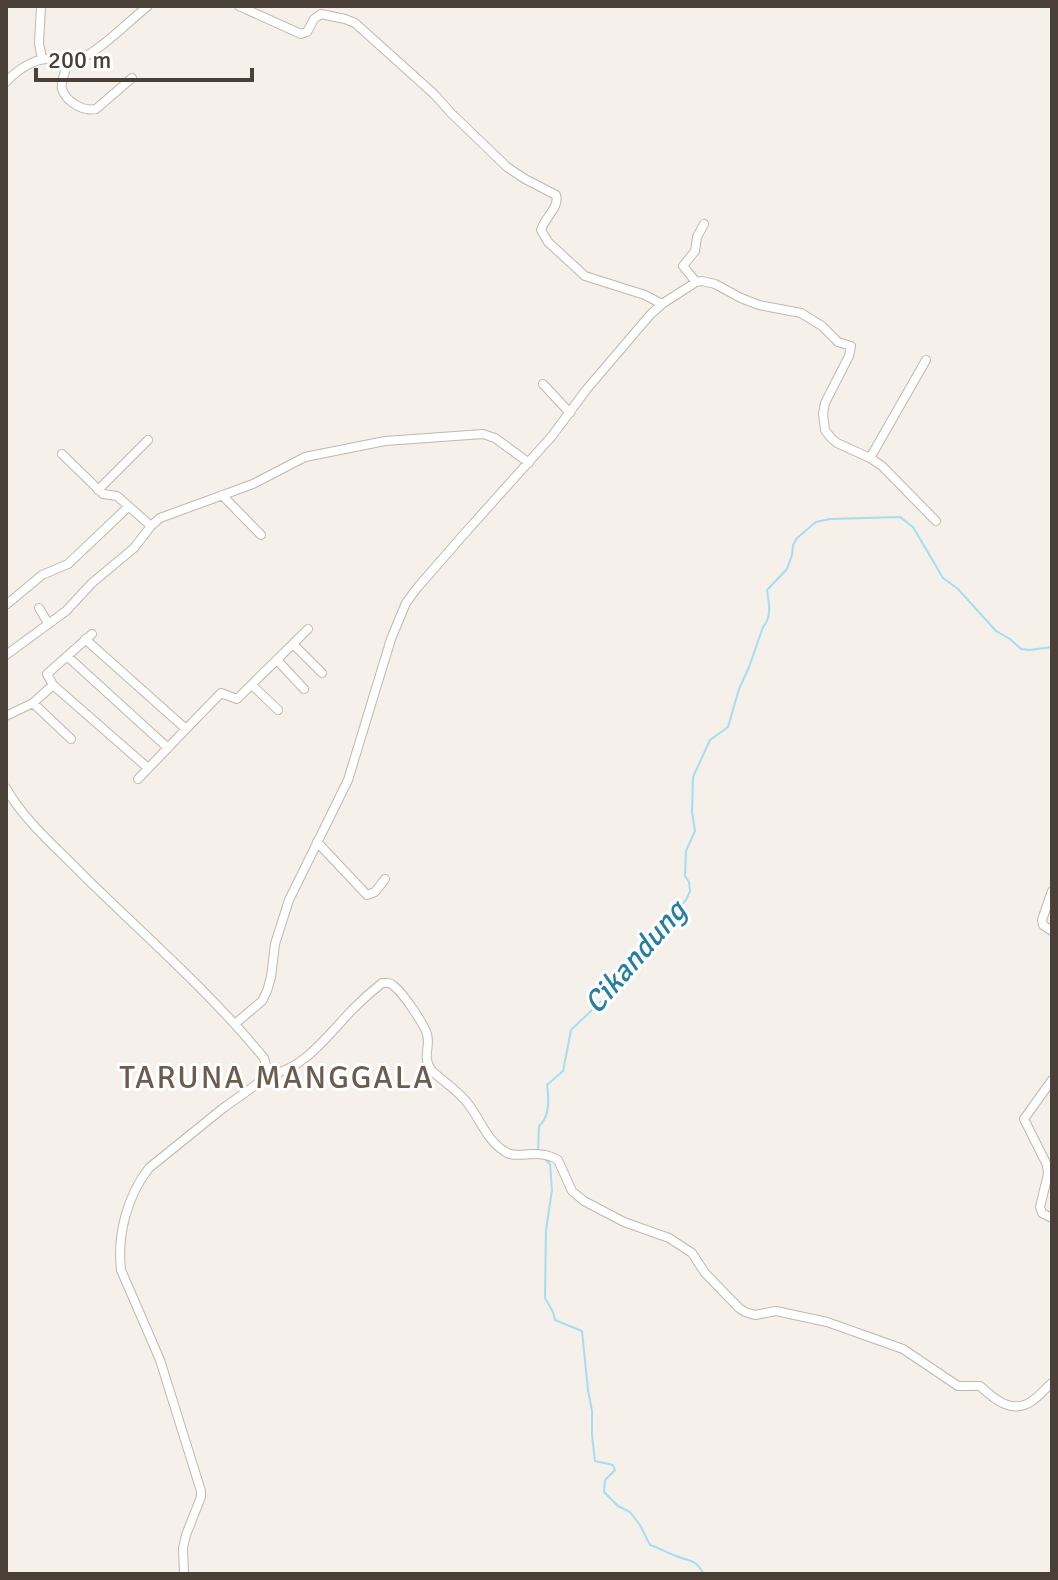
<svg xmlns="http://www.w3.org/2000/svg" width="1058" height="1580" viewBox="0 0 1058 1580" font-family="Signika,sans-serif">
	<rect width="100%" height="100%" fill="#f5f0ea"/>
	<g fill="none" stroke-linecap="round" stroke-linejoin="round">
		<path stroke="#a4def4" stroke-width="2" d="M538,1152L539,1126C550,1117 549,1098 547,1085L563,1071L571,1030L614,989L623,972L640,959L661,928L686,900L690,891L689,882L685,876L686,851L695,831L692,812L693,777L710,740L728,727L739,689L749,667L763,627C772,617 769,603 767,590L787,569L792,555L793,545L797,538L816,522L830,519L900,517L913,527L943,578L958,589L996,631L1010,639L1021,649L1030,650L1052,647
			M545,1159L550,1164L552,1190L546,1230L545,1298L553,1312L555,1320L582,1331L588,1390L592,1411V1435L595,1461L613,1465L615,1470L605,1480L604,1492L618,1506L630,1512L640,1525L650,1545C660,1548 667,1553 676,1556C691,1562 694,1558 704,1574"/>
		<defs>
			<path id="minor" d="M41,6L39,43L42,59
				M239,6L301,34L307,32L314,19L321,14L345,19L355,23L434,94L451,113L507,167L525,179L556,195C560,207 545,217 541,230L548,242L585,276L645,295L662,304
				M68,62C66,70 60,82 62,89C66,102 84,112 96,109L132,78
				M6,82C16,71 34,58 49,59C60,59 69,65 79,60C102,49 128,22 148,6
				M696,282L683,266L695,251L697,237L704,224
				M543,384L570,413
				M62,454L103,494L117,496L151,526
				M870,458L926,360
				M98,490L148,440
				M222,495L261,535
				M6,605L42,575L68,564L128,507
				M39,608L48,623
				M85,639L186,729L138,779
				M293,644L322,673
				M6,655L66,611L92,583L134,548L151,526L160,518L253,484L305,457L385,441L483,434L495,438L529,463
				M67,656L168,748
				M277,660L304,689
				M53,685L148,768
				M252,685L278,710
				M33,703L53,685L47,674L92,634
				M6,716L33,703L71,739
				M186,729L221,693L237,699L308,629
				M6,788C25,822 57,848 83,875C144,935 210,992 264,1058L268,1073L264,1079L222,1109L149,1168C127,1196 117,1235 121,1270L160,1360L201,1491V1497L186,1535L183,1548L184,1574
				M317,842L367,895L375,892L385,879
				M1052,891L1042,920L1043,925L1052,931
				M236,1023L262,1001L267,991L271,977L275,944L289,900L348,780L391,639L406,603L417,588L465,533L552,436L586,390L650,315L662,304L696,282L702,281L715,284L741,298L759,305L801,313L822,326L838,342L851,346L849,356L825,403L823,414L825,430L831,438L837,443L870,458L882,466L936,521
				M268,1073C299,1076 333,1029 353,1009C362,1000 372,991 382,983C388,983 389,982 394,986C403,993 424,1024 427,1034C431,1049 421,1056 432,1071C444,1082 460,1092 469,1105C481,1121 487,1140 504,1151C517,1161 536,1147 558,1160L572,1191L584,1201L624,1222L669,1238L692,1253L705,1273L739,1308L745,1312L755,1315L776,1311L827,1322L903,1349L958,1386H980C994,1399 1012,1415 1032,1401C1040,1396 1045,1388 1052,1383
				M1052,1080L1024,1119L1047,1165L1048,1174L1040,1207L1042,1213L1052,1218"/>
		</defs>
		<use href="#minor" stroke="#c2b7ab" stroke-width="10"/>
		<use href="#minor" stroke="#fff" stroke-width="8"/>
	</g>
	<g text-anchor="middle" stroke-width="6" stroke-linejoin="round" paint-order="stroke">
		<g font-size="30" font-style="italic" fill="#267fa2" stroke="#fff">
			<text transform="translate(635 957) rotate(-49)" y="10">Cikandung</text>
		</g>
		<g font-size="32" letter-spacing="2" fill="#6d5c4e" stroke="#fff">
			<text x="277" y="1088">TARUNA MANGGALA</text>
		</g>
	</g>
	<rect width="1058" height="1580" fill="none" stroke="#4a4037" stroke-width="16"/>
	<path d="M36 68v12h216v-12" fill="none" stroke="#4a4037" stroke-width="4"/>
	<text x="48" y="68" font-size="24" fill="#4a4037" stroke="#ffffff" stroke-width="6" paint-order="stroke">200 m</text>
</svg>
